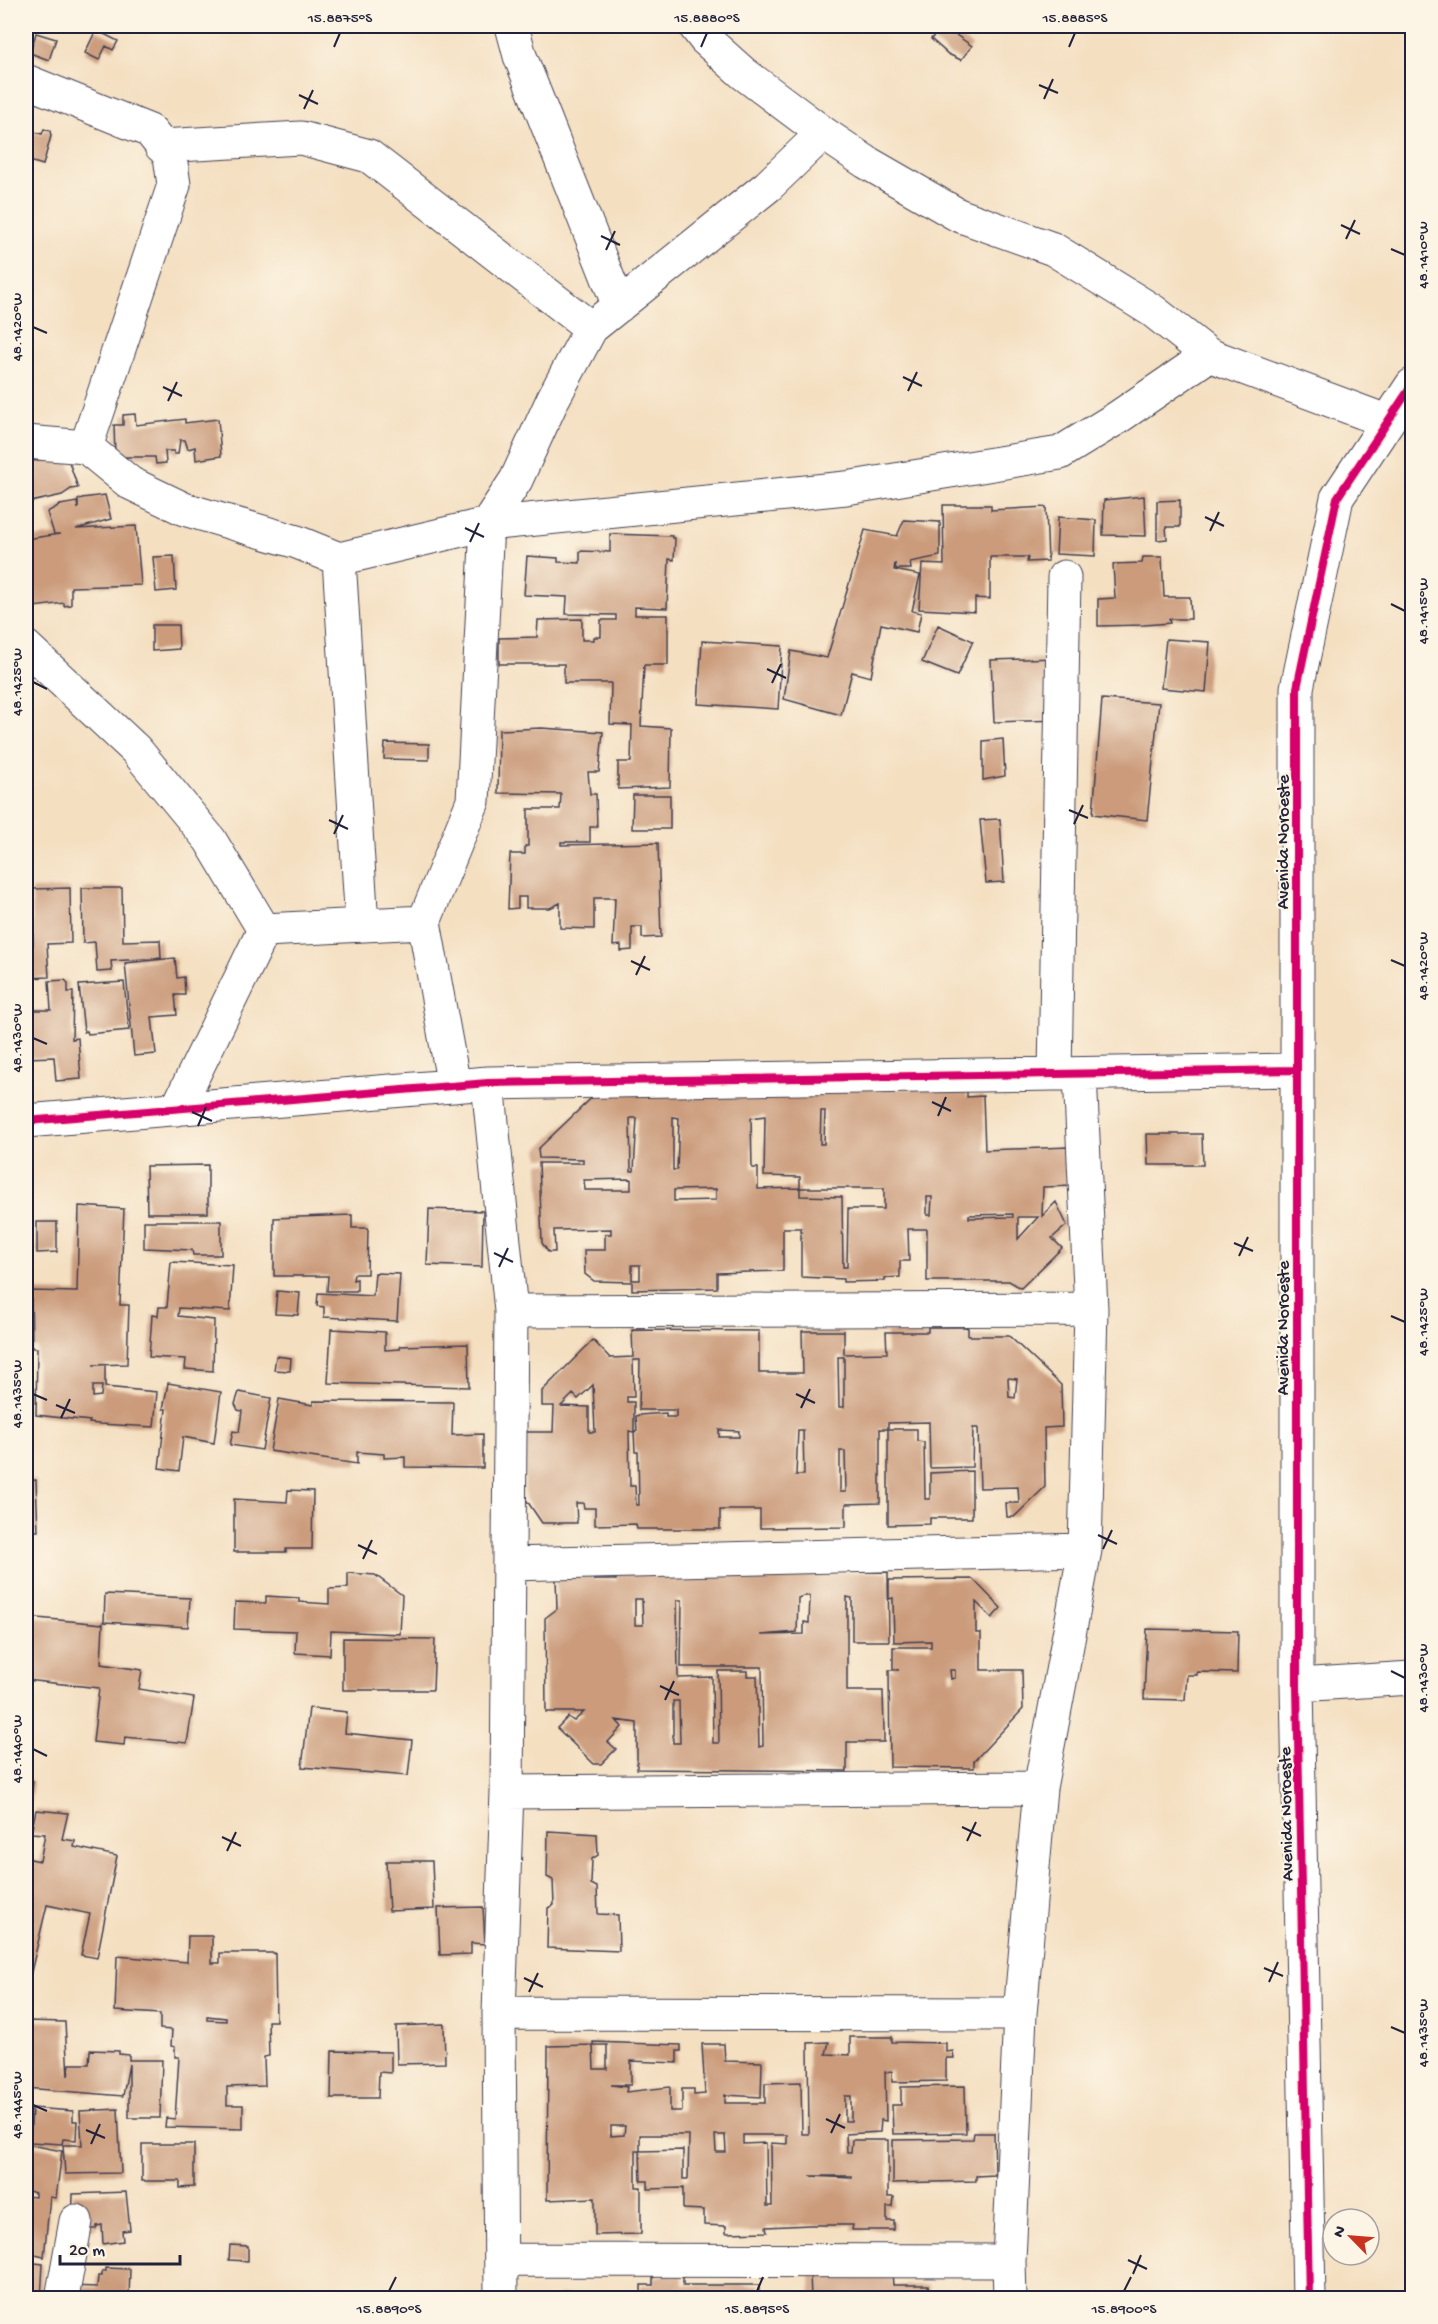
<svg xmlns="http://www.w3.org/2000/svg" width="1438" height="2324" viewBox="0 0 1438 2324" font-family="'Gochi Hand',sans-serif">
	<rect width="100%" height="100%" fill="#fcf5e5"/>
	<filter id="ink" filterUnits="userSpaceOnUse"><feTurbulence type="fractalNoise" baseFrequency=".0167" numOctaves="2"/><feDisplacementMap in="SourceGraphic" scale="12" xChannelSelector="R" yChannelSelector="G"/><feConvolveMatrix kernelMatrix="1 2 1 2 8 2 1 2 1" color-interpolation-filters="sRGB"/></filter>
	<filter id="wash" filterUnits="userSpaceOnUse"><feTurbulence type="fractalNoise" baseFrequency=".008" numOctaves="4" result="noise"/><feDisplacementMap in="SourceGraphic" scale="24" xChannelSelector="R" yChannelSelector="G"/><feGaussianBlur stdDeviation="1.35" result="paint"/><feColorMatrix in="noise" values="0 0 0 0 0 0 0 0 0 0 0 0 0 0 0 0 0 1.4 0 .05"/><feComposite in="paint" operator="in"/></filter>
	<g filter="url(#wash)">
		<rect width="100%" height="100%" fill="#f4dfc1"/>
		<g id="blocks">
			<path fill="#cb9b7c" fill-rule="evenodd" d="M943,26L972,46L961,60L948,54L931,39Z
				M96,30L118,41L113,50L106,46L99,60L85,53Z
				M36,33L56,39L49,60L30,53Z
				M44,129L50,131L51,136L43,165L26,160L31,131L42,134Z
				M135,414L136,425L185,419V423L218,419L221,456L196,460L195,447L188,449L185,440H180L178,454H174V451H165L166,463L156,464L155,457H126V462L115,456L114,425H123V415Z
				M67,456L78,488L71,489L62,495L26,503V462Z
				M105,495L111,519L76,529L136,526L141,585L71,587V605L64,606V603L26,608V539L60,534H54L47,512L60,505L77,502L78,509V500L82,498Z
				M1144,496L1146,536L1103,535L1104,500Z
				M1180,500V527H1166L1167,539L1157,540V501Z
				M943,505H991V510L1046,507L1048,561L1027,562L1028,557H990V599L975,598V612L919,609L922,564L944,565Z
				M1058,517L1096,520L1095,556L1056,554Z
				M904,520L940,522V556L910,562L911,569H896L895,563L894,570L920,575L912,611L921,613L917,632L881,624L871,677L852,672L841,715L784,699L791,651L827,658L865,530L897,536Z
				M610,534L672,536V538H675L674,560L669,559L667,608L635,607V615H668V665H644L641,726L671,728L670,787L618,789V762H631L632,725L610,724L611,683H564V664H499V638L537,637L538,620L582,619V640H594V637H601V620H616V615L566,614L567,597L524,595L527,556L558,558V562L580,563V551L610,552Z
				M174,556L176,590L156,592L153,557Z
				M1143,557H1162L1164,597H1190L1191,619H1169L1170,623L1144,625L1098,626V599L1115,598L1113,564L1142,563Z
				M152,625H178L179,649L152,651Z
				M938,625L973,641L957,676L922,662Z
				M1166,639L1210,642L1206,692L1161,688Z
				M702,641L782,646L778,709L698,704Z
				M1057,658L1061,720L994,722L991,660Z
				M1102,699L1159,703L1147,820L1093,814Z
				M541,728L603,732L599,772H588L590,794H596L597,827H590V842H561V845L658,843L661,937L642,938V927H632V950L621,951V945L613,946L615,898H594V929L560,928V903L550,908H526V897H518V908L508,909L510,854H525V846H528V809H560L561,794L498,793L499,730Z
				M1003,739L1005,776L983,780V741Z
				M385,743L429,744V760L384,759Z
				M633,795H670V829H632Z
				M1000,819L1004,882L986,883L980,820Z
				M70,888L71,943L47,944L49,977L26,978V945H33L32,889Z
				M82,888H122L123,941L160,940L161,958L111,961L112,971L97,972L95,942L83,943Z
				M175,958L177,978L184,977L185,995H175L177,1015L152,1017L156,1054L134,1056L125,963Z
				M65,980L68,983V992H73L72,1039L78,1038L81,1079L56,1081L54,1057L26,1058V1010H51L49,981Z
				M124,982L129,1030L88,1034L87,1031L84,1032L79,985Z
				M604,1086L967,1089V1097L983,1096L985,1150L1070,1147L1072,1186L1043,1187L1042,1216L1056,1202L1067,1225L1052,1238L1062,1248L1021,1288L1009,1281H927V1229H908L909,1261H900V1277L885,1278V1281L843,1282V1279L801,1277V1228H783V1271L717,1273V1288L632,1290V1282L594,1281L585,1274L584,1250H605V1234H611V1229L554,1230L555,1252H548L542,1243L539,1163H583V1159L539,1158L538,1149ZM821,1111H825L824,1144H820ZM765,1116L764,1176L800,1177V1188H884V1209H848L847,1267H843L842,1197L800,1196V1188L758,1189V1168H752L751,1118ZM673,1117L679,1118L677,1170H673ZM630,1118H637L634,1171H631ZM631,1179V1190H585L584,1180ZM716,1189V1200L674,1201V1190ZM927,1197H932L931,1215H927ZM1013,1214V1217L969,1218V1215ZM1018,1217H1038L1018,1239ZM632,1265H640V1280H632Z
				M1147,1134H1202L1203,1165H1148Z
				M208,1165V1213H147L146,1166Z
				M79,1206L124,1209L120,1305H129L127,1364L93,1365H105V1387L157,1392L154,1427L99,1424L89,1423L90,1421L36,1415L37,1348H32L31,1291L77,1292ZM93,1386H102L101,1396L93,1397Z
				M429,1209L483,1211L482,1267L427,1265Z
				M352,1215V1228H368L367,1274H354L353,1280L357,1279V1291H327L328,1276H274V1218Z
				M144,1221H221V1255H193L192,1250L144,1248Z
				M37,1222H57V1252L37,1253Z
				M171,1262L233,1265L230,1311L179,1308L178,1316L214,1320L213,1371L185,1369L186,1359L149,1357L152,1315L158,1316L159,1307H167Z
				M375,1273L400,1274L397,1321L324,1317V1307L317,1306L318,1293L373,1296Z
				M277,1291L300,1293L298,1315L275,1314Z
				M928,1327H965L968,1328V1336H1009L1061,1385L1062,1427L1044,1428L1045,1487L1014,1517H1007L1006,1503H1019L1018,1487L980,1488L978,1428H973L972,1467L930,1468L929,1422L888,1423V1429H917V1441L924,1442L925,1499H930V1473L972,1471V1518H930V1524L888,1525V1429H880V1503L846,1504V1527L760,1528V1510H720V1529H637L636,1524L595,1525V1508H584L583,1503H576L577,1523H542L525,1498L524,1432H553L554,1406H542V1391L593,1340L610,1358L633,1357L632,1330L759,1331V1373H803L802,1331H844V1354L887,1353L886,1332H928ZM838,1357H844V1407H839ZM633,1360H640L639,1410H676V1417H666V1413L639,1415L636,1416L637,1431L634,1432V1402H627V1397H634ZM1008,1378L1017,1379L1015,1398L1009,1397ZM593,1385L595,1432H589V1407L561,1406L573,1394L578,1399ZM719,1430L739,1431V1437H719ZM798,1430H803L804,1475H796ZM629,1431L634,1432L635,1452H638L639,1505H636L635,1486H630ZM840,1451H845L846,1492H840Z
				M331,1329L385,1332V1350L400,1349V1346L468,1344L469,1387L328,1383Z
				M276,1356L291,1358L290,1371L274,1370Z
				M168,1383L221,1392L214,1443L183,1437L179,1471L159,1468L166,1409H163Z
				M239,1392L271,1398L262,1450L230,1445L233,1431L239,1432L242,1411L238,1410L235,1404Z
				M279,1399L313,1405V1401L453,1402L452,1435L483,1434V1468L405,1467V1457L384,1458V1454L357,1452V1464L270,1451Z
				M36,1480L38,1531H26V1481Z
				M288,1490L313,1491L312,1549H286V1552H234V1499L287,1502Z
				M888,1572L889,1641H852V1598L847,1597V1691H883L884,1731V1742H847V1771L637,1769V1723L616,1720L622,1727L608,1742L616,1749L601,1764H594L557,1728L568,1717L574,1721L584,1712H546L545,1618L557,1609L556,1578L594,1573V1580H616V1573ZM803,1596H810L809,1623L804,1622V1634L761,1635L797,1632L798,1598ZM635,1599H642L643,1625H635ZM677,1600H682L681,1667H762L763,1746L759,1747L757,1676H747V1671H718L719,1743H713L712,1677L678,1678ZM673,1701H679L680,1743H673Z
				M348,1573L375,1575L402,1595L400,1634L331,1631L330,1655L295,1653L296,1631L234,1629L235,1602L266,1603V1596L299,1598V1602L329,1604V1589L348,1588Z
				M973,1579L1001,1608L992,1618L976,1602V1633H981V1670H1022L1023,1709L974,1761V1768L890,1767L889,1670H899L893,1669V1647H931V1641L894,1642L893,1598L889,1599V1580ZM950,1670H955V1678L951,1679Z
				M105,1594L190,1598L188,1627L104,1622Z
				M26,1617L103,1624L101,1664L142,1670L139,1689L194,1698L187,1743L125,1737L124,1745L93,1742L99,1688L26,1680Z
				M1147,1629L1238,1631L1237,1673L1197,1672V1675H1187L1185,1700L1144,1699Z
				M343,1638L435,1639L433,1690H343Z
				M309,1708L347,1712L345,1733L412,1740L408,1776L302,1767Z
				M26,1780L33,1781L28,1820H26Z
				M36,1810L68,1813L62,1839L75,1841L74,1847L117,1856L97,1958L81,1955L90,1914L47,1905L26,1993V1858L40,1861L45,1834L31,1833Z
				M548,1831L597,1834L598,1855L592,1859L591,1884L597,1887L598,1914L618,1915L619,1951L547,1948L548,1908L554,1905L553,1880L547,1877Z
				M386,1861H432L434,1909L389,1911Z
				M483,1907L485,1944L471,1943V1954L440,1955L438,1908Z
				M188,1936H212V1963H220V1953H275L276,2021H268L269,2056L264,2057L265,2086L227,2087V2105H243V2129L165,2127L166,2118L175,2119L179,2057H175V2047L171,2046L172,2030L160,2029V2014L115,2011L117,1956L187,1962ZM207,2016L226,2018V2021L207,2020Z
				M26,2021L65,2022L68,2076L70,2064H89L90,2050L119,2051V2054L129,2055V2060H162L160,2118H129V2064L123,2096L26,2088Z
				M444,2024L445,2063L397,2064L396,2026Z
				M850,2037H892V2042L946,2043V2052L953,2051L954,2058H946V2081L892,2082V2071L885,2072L886,2121L881,2120L880,2132L846,2134L847,2152H851L852,2140H888V2197H894L893,2207H887V2221H894V2230H852L853,2225H810L766,2227L767,2232L726,2233V2226L704,2225V2210L683,2209V2188L648,2189V2181H641L640,2151L683,2150V2179H688L689,2135H640V2151H636V2187H641V2234L595,2235V2198L547,2200L548,2046L593,2045L594,2069H607V2045H593V2042L681,2045V2051H677V2063L631,2061V2085H611L627,2087L626,2092L670,2087V2111H682V2089H694V2095L705,2094L702,2044H724L725,2061L762,2062L761,2097L725,2095V2103H765V2083L801,2082L802,2134H809L808,2043L829,2042L826,2054L850,2055ZM845,2096H851V2121H845ZM611,2126H625L624,2135L611,2136ZM715,2135H725L726,2152H716ZM743,2135H787V2144L771,2143L772,2206H767L766,2143L743,2144ZM810,2176H852V2178Z
				M332,2051L391,2052V2073L379,2072L378,2098H331Z
				M965,2086L966,2133L893,2134L892,2105H901V2087Z
				M32,2108L73,2111V2121H77L76,2140L63,2139L62,2144L30,2142Z
				M118,2109L121,2173L65,2174L63,2145H82L80,2111Z
				M974,2133H994L995,2175L976,2176V2181L893,2183V2140L973,2139Z
				M26,2144L62,2151L56,2198L50,2197L44,2257L26,2253V2196L35,2197V2193L26,2190Z
				M142,2144H194V2187L180,2188V2181H142Z
				M126,2192L130,2230L122,2231L123,2241L103,2244L102,2225L97,2226L96,2229H72L73,2194Z
				M230,2245L248,2246V2261L229,2260Z
				M26,2262L43,2264L41,2298H26Z
				M106,2268L130,2269L129,2298H69V2286L97,2287L98,2276H102V2271H106Z
				M892,2273L893,2285H928L930,2298H811L810,2274Z
				M667,2275H683V2285H759V2293L767,2294V2298H641V2285H653V2277Z
				M560,2295H637V2298H560Z"/>
		</g>
	</g>
	<g filter="url(#ink)">
		<use href="#blocks" fill-opacity="0" stroke="#423e4f" stroke-width="1.5"/>
		<g fill="none" stroke-linecap="round" stroke-linejoin="round">
			<defs>
				<path id="minor" d="M512,26L520,56L619,306
					M695,26L705,39L743,73L823,133L866,162L958,215L1053,249L1153,311L1209,355L1386,421
					M26,81L150,131L170,156L174,185L86,447
					M161,146L301,138L369,156L591,328
					M26,442L86,447L130,483L184,509L297,542L339,559L487,524L846,488L1060,453L1117,418L1209,355
					M339,559L362,925
					M26,647L136,750L210,840L264,930
					M1055,1074L1064,577
					M488,1083L511,1311L507,1792L499,2013L501,2298
					M454,1086L424,922L473,801L487,524L516,480L553,399L591,328L768,186L823,133
					M177,1109L264,930L424,922
					M26,1121L488,1083L1297,1070
					M511,1311L1091,1309
					M509,1564L1085,1550
					M1297,1685L1412,1678
					M507,1792L1040,1788
					M499,2013L1020,2014
					M502,2260L1009,2261
					M62,2298L76,2221
					M1010,2298L1009,2261L1020,2014L1040,1788L1085,1550L1091,1309L1080,1074
					M1309,2298L1297,1685V688L1337,498L1412,385"/>
			</defs>
			<use href="#minor" stroke="#423e4f" stroke-width="35"/>
			<use href="#minor" stroke="#fff" stroke-width="33"/>
			<defs>
				<path id="cycleway" d="M26,1121L488,1083L1297,1070
					M1309,2298L1297,1685V688L1337,498L1412,385"/>
			</defs>
			<use href="#cycleway" stroke="#fcf5e5" stroke-width="11"/>
			<use href="#cycleway" stroke="#d6006c" stroke-width="8"/>
		</g>
	</g>
	<path fill="none" stroke="#22223b" stroke-width="2" d="M334,47L340,33M701,47L707,33M1069,47L1075,33M1039,85L1058,93M299,95L318,104M1044,99L1053,79M304,109L313,90M1341,225L1360,234M601,236L620,245M1346,239L1355,220M1391,249L1405,255M606,250L615,231M33,327L47,333M903,377L922,386M163,387L182,396M908,391L917,372M168,401L177,382M1205,517L1224,526M465,528L484,537M1210,531L1219,512M470,542L479,523M1391,604L1405,611M767,669L786,678M33,682L47,689M772,683L781,664M1069,810L1088,818M329,820L348,829M1074,824L1083,805M334,834L343,815M1391,960L1405,966M631,961L650,970M636,975L645,956M33,1038L47,1044M932,1102L951,1111M192,1112L212,1121M938,1116L946,1097M198,1126L206,1107M1234,1243L1253,1251M494,1253L513,1262M1239,1256L1248,1237M499,1267L508,1248M1391,1316L1405,1322M33,1394L47,1400M796,1394L815,1403M56,1405L75,1413M801,1408L810,1389M61,1418L70,1399M1098,1535L1117,1544M358,1545L377,1554M1103,1549L1112,1530M363,1559L372,1540M1391,1671L1405,1678M660,1686L679,1695M665,1700L674,1681M33,1749L47,1756M962,1827L981,1836M222,1837L241,1846M967,1841L976,1822M227,1851L236,1832M1264,1968L1283,1976M524,1978L543,1987M1269,1982L1278,1962M529,1992L538,1973M1391,2027L1405,2033M33,2105L47,2111M826,2119L845,2128M86,2130L105,2138M831,2133L840,2114M91,2144L100,2124M1128,2260L1147,2269M1133,2274L1141,2255M389,2291L396,2277M757,2291L763,2277M1124,2291L1131,2277"/>
	<g text-anchor="middle" stroke-width="4.5" stroke-linejoin="round" paint-order="stroke">
		<g font-size="18" fill="#22223b" stroke="#fcf5e5">
			<text transform="translate(1282 842) rotate(-90)" y="6">Avenida Noroeste</text>
			<text transform="translate(1282 1328) rotate(-90)" y="6">Avenida Noroeste</text>
			<text transform="translate(1285 1814) rotate(-91)" y="6">Avenida Noroeste</text>
		</g>
	</g>
	<rect width="1438" height="2324" fill="none" stroke="#fcf5e5" stroke-width="66"/>
	<g transform="translate(1351 2237) rotate(295)"><circle r="28" fill="#fcf5e5" stroke="#a5a1a1" stroke-width="1.5"/>
	<path d="M0-4.5L10 22L0 15L-10 22Z" fill="#c8321e"/>
	<text y="-9" font-size="16" font-weight="bold" text-anchor="middle" fill="#22223b">N</text>
	</g>
	<path d="M60 2255v9h120v-9" fill="none" stroke="#22223b" stroke-width="3"/>
	<text x="69" y="2255" font-size="18" fill="#22223b" stroke="#fcf5e5" stroke-width="4.5" paint-order="stroke">20 m</text>
	<rect x="33" y="33" width="1372" height="2258" fill="none" stroke="#22223b" stroke-width="2"/>
	<g font-size="15" text-anchor="middle" fill="#22223b">
		<text x="340" y="22">15.8875°S</text>
		<text x="707" y="22">15.8880°S</text>
		<text x="1075" y="22">15.8885°S</text>
		<text transform="translate(1422 255) rotate(-90)" y="5">48.1410°W</text>
		<text transform="translate(16 327) rotate(-90)" y="5">48.1420°W</text>
		<text transform="translate(1422 611) rotate(-90)" y="5">48.1415°W</text>
		<text transform="translate(16 682) rotate(-90)" y="5">48.1425°W</text>
		<text transform="translate(1422 966) rotate(-90)" y="5">48.1420°W</text>
		<text transform="translate(16 1038) rotate(-90)" y="5">48.1430°W</text>
		<text transform="translate(1422 1322) rotate(-90)" y="5">48.1425°W</text>
		<text transform="translate(16 1394) rotate(-90)" y="5">48.1435°W</text>
		<text transform="translate(1422 1678) rotate(-90)" y="5">48.1430°W</text>
		<text transform="translate(16 1749) rotate(-90)" y="5">48.1440°W</text>
		<text transform="translate(1422 2033) rotate(-90)" y="5">48.1435°W</text>
		<text transform="translate(16 2105) rotate(-90)" y="5">48.1445°W</text>
		<text x="389" y="2313">15.8890°S</text>
		<text x="757" y="2313">15.8895°S</text>
		<text x="1124" y="2313">15.8900°S</text>
	</g>
</svg>
